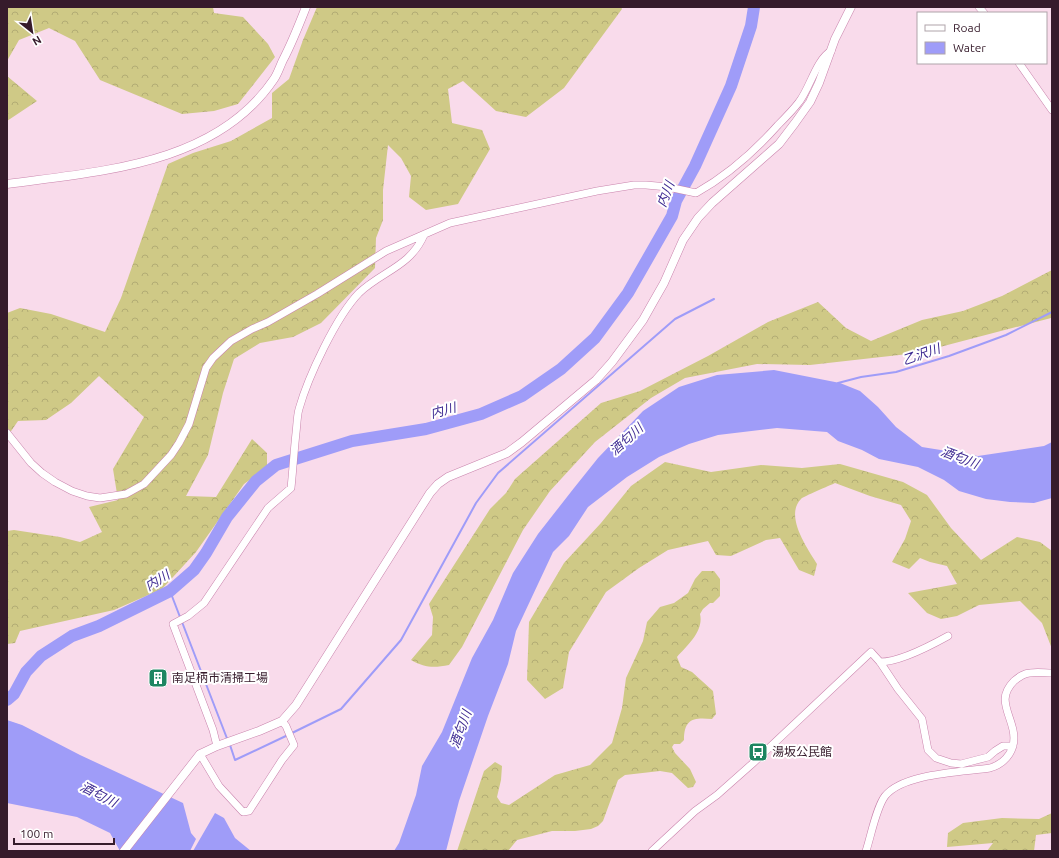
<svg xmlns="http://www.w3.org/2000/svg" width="1059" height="858" viewBox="0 0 1059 858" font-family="Ubuntu,'Noto Sans JP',sans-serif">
	<defs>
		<pattern id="forest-crowns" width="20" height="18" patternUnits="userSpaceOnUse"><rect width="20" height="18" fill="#cfc986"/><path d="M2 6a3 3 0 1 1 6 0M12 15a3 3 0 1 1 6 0" fill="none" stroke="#b2ac74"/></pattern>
	</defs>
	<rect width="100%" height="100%" fill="#f9dbeb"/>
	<path fill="url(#forest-crowns)" d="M7,7H213L214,13L243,17L268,44L275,57L238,104L214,111L182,114L100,80L75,41L49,28L19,40L7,61Z
		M317,7H621L622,9L564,88L526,117L496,111L463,81L448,89L452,123L482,130L490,149L458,204L426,210L409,197L411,176L401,158L388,145L383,190V220L376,238L375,268L321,323L293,337L260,343L234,359L223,393L208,455L186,496L216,497L252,439L267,453V467L244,484L196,552L162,589L114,610L20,631L15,643L7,644V531L14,530L60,537L80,542L102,532L89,507L118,500L113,469L144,417L99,376L71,403L46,420L18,421L7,437V313L20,308L51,314L105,332L121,298L168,164L193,153L231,141L272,118V93L289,79L303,40Z
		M7,76L37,101L7,121Z
		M1052,270V317L1051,318L917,353L810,365L757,364L685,378L651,398L595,442L550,491L523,530L462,647L449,665C434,668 425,668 411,660L432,635L433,617L429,604L490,509L506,493L515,479L601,403L640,391L708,356L768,322L818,302L846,328L871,341L922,320L963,311L1002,296Z
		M665,462L711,472L761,465L802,468L840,464L903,482L927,495L951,528L981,560L1017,537L1040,542L1052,551V649L1042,623L1020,601L979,605L957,616L941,619L927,613L908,593L957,584L947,566L930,562L920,558L909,569L892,562L905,539L911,521L901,505L870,496L835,483C829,486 804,496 801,499C784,516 808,549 817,564L814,576L799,570L780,538L766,540L731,556L716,555L708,541L668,550L639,568L606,592L569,652L563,688L545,699L527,680L529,622L564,563L601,523L631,486Z
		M702,571H714L720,579V596L713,603H710L703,609L700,614C704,631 688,645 677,657L681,667L692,672L713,691L716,714L712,719C693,717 684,719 684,740L680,744H674L672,747L675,753L690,769L696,782L693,787L688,788L672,773L660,771L625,775L618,780L603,821L598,826L591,829L575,831H552L517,840L508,851H457L484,771L495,762L502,766L501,780L497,797L501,803L509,805L555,775L590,765L612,743L622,708L626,678L643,641L647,622L660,607L674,603L688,593L695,579Z
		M1052,813V833L1036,835L1034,851H987L993,843L947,847L948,833L963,823L1002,818L1039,819Z"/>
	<path fill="#9f9cf8" d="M774,370L840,383L860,391L878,407L896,427L922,447L978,456L1044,446L1052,442V498L1034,503L1010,502L986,499L959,491L944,480L918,467L879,459L862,450L838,441L827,432L777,428L718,435L689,444L659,457L627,477L588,507L569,536L553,552L516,631L508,664L488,716L459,801L446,851H394L399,843L416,795L422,766L442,732L472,658L493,620L513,573L538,534L574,488L598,458L643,411L679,387L717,375Z
		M7,720L22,725L80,755L183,803L191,833L196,839L190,851H120L110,833L77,817L7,803Z
		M215,813L224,818L235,838L251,851H193Z"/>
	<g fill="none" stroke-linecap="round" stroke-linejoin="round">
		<path stroke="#9f9cf8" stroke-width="2" d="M838,383L861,377L896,372L949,356L1006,335L1052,312
			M170,591L180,617
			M182,622L228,741
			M292,733L341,709L401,640L476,503L498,473L675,319L714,299
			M230,745L235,760L288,735"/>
		<path stroke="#9f9cf8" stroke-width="12" d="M7,700L14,694L26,672L41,656L72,636L99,626L170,591L194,570L206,553L227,517L256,481L276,465L352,441L426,429L481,414L522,396L561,369L595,338L628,293L672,216L676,201L695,166L731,86L751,26L754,7"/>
		<defs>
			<path id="minor" d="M979,7L984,13
				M1019,63L1052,110
				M7,433L31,463L42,473L55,482L72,491L87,496L100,498L126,494L144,484L171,455L179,443L189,424L206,368L213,358L231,341L252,329L268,322L317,294L386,251L450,223L597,191L634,185H646L668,187L696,193C728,175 754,152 778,125C785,118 793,110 799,102C810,88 816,60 831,51
				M880,662C900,662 930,646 948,636
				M217,746L213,730L173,624L188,616L204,603L268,508L291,488C293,469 294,451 296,433C297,425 297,416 299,409C308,377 336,317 359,293C382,271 410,267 424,235
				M200,754L219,786L243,812L249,811L282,760L294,745L286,726L282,721
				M652,851L695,811L717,795L752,764L871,652L880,662L898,689L922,719L928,750L936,758L951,763L961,764L988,757L995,751L1003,746H1013
				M866,851C871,836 876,808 885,796C903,773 963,772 990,768C1007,763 1017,748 1013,730C1009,711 997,698 1014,681C1019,677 1024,673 1030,673C1037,672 1045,673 1052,673"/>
			<path id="tertiary" d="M7,184C101,171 216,165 274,79C278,73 280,66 283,60C292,43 299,25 306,7
				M124,851L200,754L217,746L259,731L282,721L296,705L430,493L438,484L448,477L507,453L522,442L596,380L612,362L643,320L652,304L664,283L683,240L698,218L712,203L779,144L795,123L810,102L819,83L835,39L851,7"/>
		</defs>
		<use href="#minor" stroke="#c983ac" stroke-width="8"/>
		<use href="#tertiary" stroke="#c983ac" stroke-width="9"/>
		<use href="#minor" stroke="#fff" stroke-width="7"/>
		<use href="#tertiary" stroke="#fff" stroke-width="8"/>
	</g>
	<defs>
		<symbol id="building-square" viewBox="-11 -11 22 22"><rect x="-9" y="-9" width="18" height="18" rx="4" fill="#1d8561" stroke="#fff"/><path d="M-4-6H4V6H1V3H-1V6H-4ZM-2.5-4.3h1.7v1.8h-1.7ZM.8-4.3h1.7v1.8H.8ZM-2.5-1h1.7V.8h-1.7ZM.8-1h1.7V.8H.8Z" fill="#fff"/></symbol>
		<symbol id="bus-square" viewBox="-11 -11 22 22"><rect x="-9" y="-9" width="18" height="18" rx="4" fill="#1d8561" stroke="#fff"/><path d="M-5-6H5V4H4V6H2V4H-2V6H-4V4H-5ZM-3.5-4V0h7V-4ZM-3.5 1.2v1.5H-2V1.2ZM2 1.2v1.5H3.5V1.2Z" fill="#fff"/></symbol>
	</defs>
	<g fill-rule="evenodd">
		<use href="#building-square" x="147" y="667" width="22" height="22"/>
		<use href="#bus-square" x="747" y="741" width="22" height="22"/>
	</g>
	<g text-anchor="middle" stroke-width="4" stroke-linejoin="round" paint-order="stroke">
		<g font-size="12" fill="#361b2b" stroke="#fff" text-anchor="start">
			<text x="172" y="682">南足柄市清掃工場</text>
			<text x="772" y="756">湯坂公民館</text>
		</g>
		<g font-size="13" font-style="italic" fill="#3d2991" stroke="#fff">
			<text transform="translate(665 194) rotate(-69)" y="5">内川</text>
			<text transform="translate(921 354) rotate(-19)" y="5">乙沢川</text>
			<text transform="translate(443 410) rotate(-15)" y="5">内川</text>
			<text transform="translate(626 439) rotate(-42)" y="5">酒匂川</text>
			<text transform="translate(960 457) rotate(21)" y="5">酒匂川</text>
			<text transform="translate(157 580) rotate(-31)" y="5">内川</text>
			<text transform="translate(460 729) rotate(-70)" y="5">酒匂川</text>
			<text transform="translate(99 794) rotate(27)" y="5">酒匂川</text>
		</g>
	</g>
	<rect width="1059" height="858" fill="none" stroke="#361b2b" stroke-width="16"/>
	<rect x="917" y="12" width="130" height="52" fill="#ffffff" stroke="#afa4aa"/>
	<rect x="925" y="25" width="20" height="6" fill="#ffffff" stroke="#afa4aa"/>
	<text x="953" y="32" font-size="12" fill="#361b2b">Road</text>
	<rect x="925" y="42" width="20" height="12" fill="#9f9cf8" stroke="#afa4aa"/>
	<text x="953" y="52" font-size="12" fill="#361b2b">Water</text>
	<g transform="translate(32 32) rotate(150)" stroke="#ffffff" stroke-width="3" paint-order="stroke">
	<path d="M0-3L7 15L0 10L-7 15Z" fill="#361b2b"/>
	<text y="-6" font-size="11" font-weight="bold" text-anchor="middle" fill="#361b2b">N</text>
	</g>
	<path d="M14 838v6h100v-6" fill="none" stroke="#361b2b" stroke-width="2"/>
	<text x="20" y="838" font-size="12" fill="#361b2b" stroke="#ffffff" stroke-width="3" paint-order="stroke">100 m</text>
</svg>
